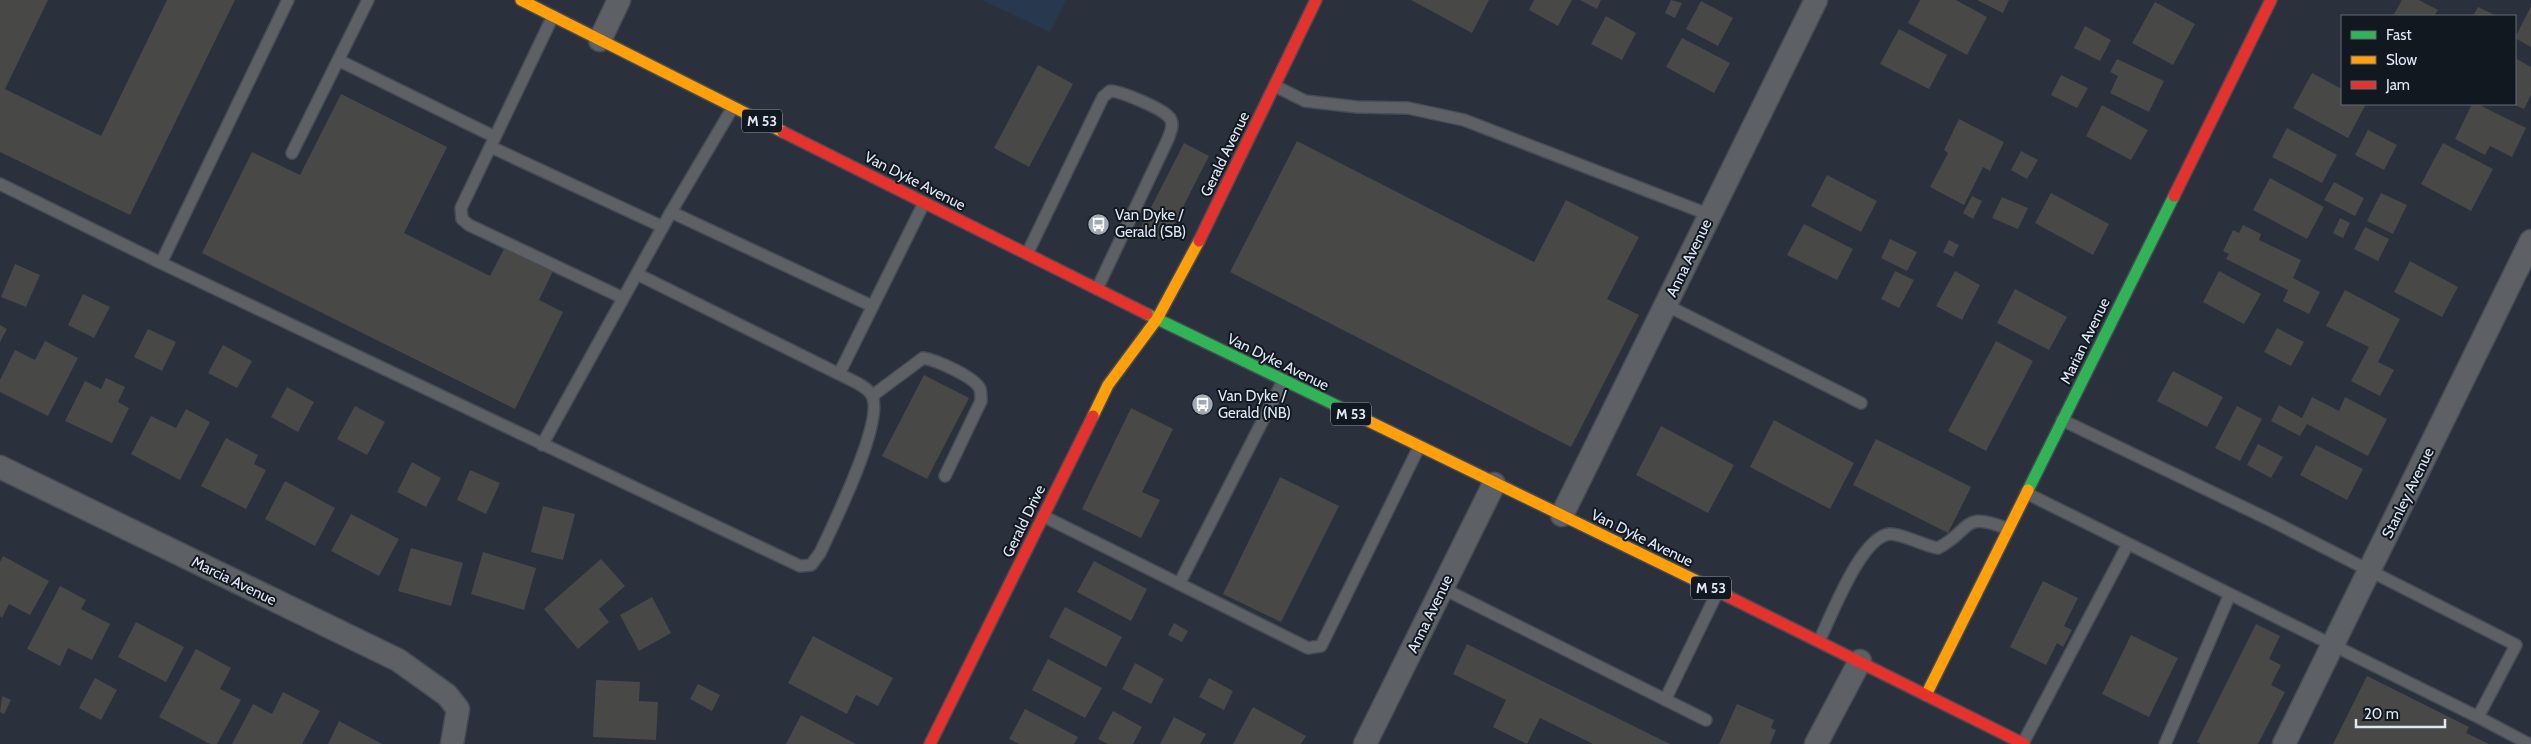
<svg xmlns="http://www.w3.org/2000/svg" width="2531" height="744" viewBox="0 0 2531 744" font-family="Cabin,sans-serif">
	<rect width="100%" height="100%" fill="#2a313c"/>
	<path fill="#28394f" d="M982,0H1066L1050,32Z"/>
	<path fill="#484846" d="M0,0H48L5,89L101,136L167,0H235L130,215L0,152Z
		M1411,0H1489L1472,33Z
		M1534,0H1572L1558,26L1529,10Z
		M1580,0H1601L1597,9Z
		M1671,0L1682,3L1675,18L1665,13Z
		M1920,0H1956L1987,17L1967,55L1908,23Z
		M1977,0H2009L2003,13Z
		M2402,0H2419L2438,10L2434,16H2393Z
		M1701,1L1733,18L1718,46L1686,29Z
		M2155,2L2195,24L2173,65L2132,43Z
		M2531,6V47L2515,38Z
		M2478,7L2497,16H2473Z
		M1606,16L1636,33L1622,60L1591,44Z
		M2085,26L2111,40L2100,61L2074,48Z
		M1899,29L1947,55L1929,89L1880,64Z
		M1682,38L1730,63L1714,93L1666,67Z
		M2515,58L2531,67V95L2524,109L2515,105Z
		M2117,59L2164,81L2149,112L2110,93L2118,76L2110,72Z
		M1038,65L1073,84L1029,167L994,148Z
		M2312,73L2342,89V104H2366L2348,138L2293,108Z
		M2061,75L2088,88L2077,108L2051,95Z
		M341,94L447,147L404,233L490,276L505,247L553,271L539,300L563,312L515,409L202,253L252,152L300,175Z
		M2472,104H2477L2526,128L2512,157L2490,146L2485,155L2455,139Z
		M2102,105L2148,130L2131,160L2086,136Z
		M1959,119L2004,142L1990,171L1983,167L1964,205L1930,187L1948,153L1944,150Z
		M2287,128L2337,155L2322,183L2272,157Z
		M2368,130L2397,145L2384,170L2355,155Z
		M1297,141L1534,262L1566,200L1639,237L1607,299L1639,315L1571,447L1230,272Z
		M1184,143L1209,156L1165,242L1140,229Z
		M2443,143L2493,169L2471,211L2421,184Z
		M2021,151L2038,160L2027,179L2011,170Z
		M1827,175L1877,201L1861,232L1811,206Z
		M2270,178L2324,207L2307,239L2253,210Z
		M2334,182L2364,198L2355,216L2324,200Z
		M2051,193L2109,224L2093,255L2035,223Z
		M2381,193L2407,205L2393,234L2367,221Z
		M1972,196L1982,201L1973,219L1963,213Z
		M2002,197L2028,208L2018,229L1992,218Z
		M2340,218L2350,223L2343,238L2333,233Z
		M1804,224L1853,249L1837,280L1787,255Z
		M2243,225L2261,234L2259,240L2301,260L2293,278L2320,292L2309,314L2283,301L2288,290L2226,259L2229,254L2223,251L2233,230L2239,233Z
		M2365,227L2389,239L2378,261L2354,249Z
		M1890,239L1917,252L1907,271L1881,258Z
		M1949,240L1959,245L1953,257L1943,252Z
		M2410,261L2458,287L2442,317L2394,292Z
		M15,264L40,275L26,307L1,297Z
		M1895,271L1914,280L1899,308L1881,299Z
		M1955,271L1980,285L1962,320L1936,306Z
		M2219,271L2261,294L2244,324L2203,302Z
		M2015,289L2067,317L2049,350L1997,323Z
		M2345,290L2400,319L2378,362L2394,370L2380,396L2351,381L2369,347L2326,326Z
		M83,294L110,307L94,338L68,325Z
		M0,325L7,329L0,342Z
		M2277,328L2304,342L2291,366L2264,352Z
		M148,329L176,342L162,371L134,357Z
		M45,341L78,358L48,416L0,392V380L15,350L35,360Z
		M1996,341L2033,361L1986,451L1948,431Z
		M223,345L252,361L237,388L208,373Z
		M2173,371L2223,397L2207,427L2157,401Z
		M924,375L969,398L927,479L882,456Z
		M106,378L125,387L118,402L129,408L112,443L65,421L85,381L101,389Z
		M287,387L314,402L298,432L271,417Z
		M2312,397L2339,411L2345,397L2387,419L2368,456L2307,424L2300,436L2271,421L2279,405L2302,418Z
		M355,406L385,422L367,455L337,439Z
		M2237,406L2262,419L2240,461L2215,448Z
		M1131,408L1173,429L1142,492L1160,500L1141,538L1082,509Z
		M186,409L210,422L180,480L131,454L151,416L176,428Z
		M1774,420L1854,463L1830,509L1750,467Z
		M1661,426L1734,465L1708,513L1636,475Z
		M226,438L258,455L254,464L266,470L246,509L201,486Z
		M1876,439L1971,487L1948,533L1853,485Z
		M2258,444L2283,457L2271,478L2247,465Z
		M2316,445L2363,469L2347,500L2300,475Z
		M412,462L441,478L426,507L397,492Z
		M470,470L500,483L486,514L457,500Z
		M1280,477L1339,506L1281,622L1223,594Z
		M285,481L335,508L315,546L265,519Z
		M543,506L575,514L563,560L531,552Z
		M351,514L399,539L379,576L331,551Z
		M411,548L463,563L451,606L398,591Z
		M483,552L536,568L524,610L471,594Z
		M3,556L49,581L30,615L9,604L2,618L0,616V562Z
		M601,559L625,586L599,609L609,622L578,649L544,609Z
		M1094,561L1147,589L1131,621L1077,592Z
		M2043,581L2078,598L2064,626L2072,630L2063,647L2057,643L2046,665L2010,647Z
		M60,586L86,600L81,609L110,624L92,660L68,648L60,666L27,649Z
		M652,597L671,633L639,651L620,615Z
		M1065,607L1122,637L1106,667L1049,637Z
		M136,622L184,647L166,682L118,657Z
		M1174,623L1188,631L1182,642L1168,635Z
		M2256,624L2280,636L2269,659L2281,665L2271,685L2285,692L2258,744H2201L2197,742Z
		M2131,635L2178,658L2149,717L2102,694Z
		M813,636L893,678L878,706L856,695L847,714L788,683Z
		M1467,644L1670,744H1593L1540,718L1527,744L1493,727L1506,700L1453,674Z
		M196,649L231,668L220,689L241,700L217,744H210L159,717Z
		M1048,659L1102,688L1085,718L1032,690Z
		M1135,663L1164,679L1151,704L1122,689Z
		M2367,676L2469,727L2466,733L2489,744H2333Z
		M95,678L117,690L101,720L79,708Z
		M1209,678L1233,691L1224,710L1199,697Z
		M596,680L640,682L639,701L658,702L656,740L593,737Z
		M698,684L720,695L712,711L690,699Z
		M283,692L320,711L302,744H232L253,704L272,714Z
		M2,696L11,700L4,714L0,712Z
		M1737,704L1774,720L1771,728L1776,730L1770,744H1719Z
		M1253,707L1306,736L1301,744H1233Z
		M1025,709L1078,737L1074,744H1019L1009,739Z
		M1113,711L1142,727L1133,744H1108L1098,739Z
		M801,715L856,744H786Z
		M1174,717L1206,734L1200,744H1160Z
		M339,721L382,744H328Z"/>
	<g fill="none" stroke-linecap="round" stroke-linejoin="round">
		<defs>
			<path id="lane" d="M553,16L461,208L462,219L469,225L623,298
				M338,60L495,137
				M1275,86L1305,101L1357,107L1408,108L1464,120L1710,215
				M491,147L663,227
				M292,153L368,0
				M0,184L161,263L288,0
				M671,212L872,306
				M1027,254L1103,97L1110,91C1121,91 1160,108 1168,116C1175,122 1171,131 1168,139L1097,289
				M161,263L800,566L811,565L820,553C832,527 887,417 871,394C865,385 848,379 839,374L637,274
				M1666,305L1861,403
				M839,374L924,203
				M872,396L923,358C936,360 975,377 980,389C981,392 981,397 981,401L945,476
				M2062,420L2270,520L2516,645L2478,717
				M542,445L671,212L733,107
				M2026,493L2478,717L2529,744
				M1043,516L1308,648L1321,646L1419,447
				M1179,584L1283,381
				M1442,588L1706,720
				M1819,641C1831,617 1861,536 1890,534C1901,533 1924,546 1938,548C1973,530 1960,510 2008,529
				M1665,700L1718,591
				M2023,743L2128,544
				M2165,744L2230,594"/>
			<path id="street" d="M600,40L619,0
				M0,467L398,660L447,695L458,709L452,744
				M1562,515L1816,0
				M1365,744L1494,484
				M1816,744L1860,661
				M2284,744L2531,241"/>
			<path id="fast" d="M1147,314L1358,416
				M2028,490L2174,196"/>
			<path id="slow" d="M521,0L783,132
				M1093,416L1108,385L1157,319L1199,241
				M1358,416L1699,582
				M1926,695L2028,490"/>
			<path id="jam" d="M783,132L1147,314
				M2174,196L2271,0
				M1199,241L1316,0
				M1699,582L2024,744
				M930,744L1093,416"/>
		</defs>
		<use href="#lane" stroke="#454c54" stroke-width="14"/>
		<use href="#street" stroke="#454c54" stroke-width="25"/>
		<use href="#fast" stroke="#454c54" stroke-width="14"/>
		<use href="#slow" stroke="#454c54" stroke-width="14"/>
		<use href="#jam" stroke="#454c54" stroke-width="14"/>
		<use href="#lane" stroke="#5d6165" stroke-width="11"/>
		<use href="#street" stroke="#5d6165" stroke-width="22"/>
		<use href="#fast" stroke="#30b455" stroke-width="11"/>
		<use href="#slow" stroke="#ff9f0a" stroke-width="11"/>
		<use href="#jam" stroke="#e5322d" stroke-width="11"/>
	</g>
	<defs>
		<symbol id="bus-disc" viewBox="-11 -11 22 22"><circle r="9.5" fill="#a0a9b5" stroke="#121820"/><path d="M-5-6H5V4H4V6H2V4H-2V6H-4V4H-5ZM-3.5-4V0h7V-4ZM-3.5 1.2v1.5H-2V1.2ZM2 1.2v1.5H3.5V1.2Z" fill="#fff"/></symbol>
	</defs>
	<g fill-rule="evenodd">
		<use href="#bus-disc" x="1086" y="212" width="25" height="25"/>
		<use href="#bus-disc" x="1190" y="392" width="25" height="25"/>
	</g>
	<g text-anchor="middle" stroke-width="4" stroke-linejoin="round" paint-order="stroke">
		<g fill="#121820" stroke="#a2aab6" stroke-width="1">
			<rect x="742" y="109.5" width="40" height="23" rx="4"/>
			<rect x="1331" y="402.5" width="40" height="23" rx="4"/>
			<rect x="1691" y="576.5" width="40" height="23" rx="4"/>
		</g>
		<g font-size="14" font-weight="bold" fill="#e0e9f6">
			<text x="762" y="126">M 53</text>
			<text x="1351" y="419">M 53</text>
			<text x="1711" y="593">M 53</text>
		</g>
		<g font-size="15" fill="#e0e9f6" stroke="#121820">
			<text transform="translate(1225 154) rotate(-64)" y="5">Gerald Avenue</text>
			<text transform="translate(915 181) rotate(27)" y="5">Van Dyke Avenue</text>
			<text transform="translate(1689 258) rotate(-64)" y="5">Anna Avenue</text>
			<text transform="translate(2085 341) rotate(-64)" y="5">Marian Avenue</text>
			<text transform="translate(1278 362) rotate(26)" y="5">Van Dyke Avenue</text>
			<text transform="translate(2408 493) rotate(-64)" y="5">Stanley Avenue</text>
			<text transform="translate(1024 521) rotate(-64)" y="5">Gerald Drive</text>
			<text transform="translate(1642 538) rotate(26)" y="5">Van Dyke Avenue</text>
			<text transform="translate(234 581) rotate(26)" y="5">Marcia Avenue</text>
			<text transform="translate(1430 614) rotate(-64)" y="5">Anna Avenue</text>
		</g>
		<g font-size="15" fill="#e0e9f6" stroke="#121820" text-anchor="start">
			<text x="1115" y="220">Van Dyke /<tspan x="1115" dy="17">Gerald (SB)</tspan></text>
			<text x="1218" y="401">Van Dyke /<tspan x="1218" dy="17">Gerald (NB)</tspan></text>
		</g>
	</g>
	<rect x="2341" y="15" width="175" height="90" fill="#121820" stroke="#646c76"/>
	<rect x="2351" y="31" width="25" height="8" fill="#30b455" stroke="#646c76"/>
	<text x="2386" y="40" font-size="15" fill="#e0e9f6">Fast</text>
	<rect x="2351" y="56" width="25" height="8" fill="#ff9f0a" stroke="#646c76"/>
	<text x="2386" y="65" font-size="15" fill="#e0e9f6">Slow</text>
	<rect x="2351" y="81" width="25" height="8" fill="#e5322d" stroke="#646c76"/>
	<text x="2386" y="90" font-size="15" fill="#e0e9f6">Jam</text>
	<path d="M2356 719v8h89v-8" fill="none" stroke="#e0e9f6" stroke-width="2.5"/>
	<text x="2364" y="719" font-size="15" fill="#e0e9f6" stroke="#121820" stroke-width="4" paint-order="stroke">20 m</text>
</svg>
